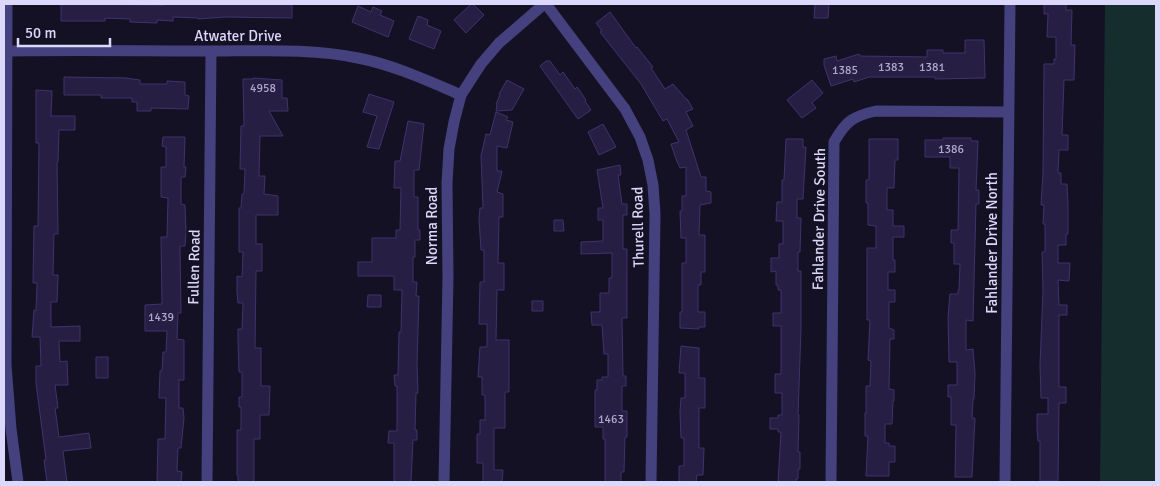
<svg xmlns="http://www.w3.org/2000/svg" width="1160" height="486" viewBox="0 0 1160 486" font-family="Signika,sans-serif">
	<rect width="100%" height="100%" fill="#151124"/>
	<path fill="#152d2d" d="M1105,4H1156V482H1100Z"/>
	<path fill="#271f43" stroke="#3f336d" d="M61,4L165,5V4H292V18L225,17L198,19V18L173,17V21L157,20V23L130,22V19L105,18V21H61Z
		M471,4H473L484,15L466,33L454,20Z
		M815,4H829L828,18H814Z
		M1044,4H1066V10H1072L1071,45H1075L1074,80H1064L1062,135H1068V150H1059L1058,173H1061V184H1067L1068,205V234H1066V245H1058V263H1070L1069,281L1058,280L1059,305H1067V315H1059V387H1066V403H1059L1058,481H1040V441H1038L1037,429V414H1048V398H1041L1040,365L1043,290L1042,252H1045V224H1043L1044,205H1041L1043,173L1044,64H1054V59H1056V37H1047L1048,14H1044Z
		M358,6L371,12L373,7L382,11L380,15L394,21L388,37L352,22Z
		M610,12L636,48L637,47L653,67L651,68L665,89L673,84L686,99H687L693,109L686,112L693,126L686,130L701,177H706V191L711,192V203L700,205L699,235H705V272H701V285H698V312H705V327H699V329L680,328V312H682V263H686V238H681L680,211H682V196H686V167L680,168L676,159L671,144L679,142L667,119L663,121L641,84L600,32L602,31L596,23Z
		M418,16L428,20L427,25L441,31L434,49L409,39Z
		M965,40H984L985,78L935,79V77H869L854,82L853,79L831,86L824,65V59L836,56L837,61L859,54L860,56L927,57V50H943V53H965Z
		M546,61H550L560,75L563,72L575,89L577,87L586,100L585,101L591,110L578,119L540,66Z
		M64,77L126,78L140,80V84H167V81L185,82V95L189,96L188,109L151,108V111H137V102H132V98H101V95H64Z
		M253,78L282,80V98H287L288,111H269L283,136H260L259,176H265L264,194L278,196V215H256V244H262V271H256L255,348H261V386H270L269,415H260V439H254V482H238V475H237V430H241V407H239V397H242V372H239L238,339V329H242L243,303H238L237,292V276L242,277L243,252H239V208H241L242,194H244L245,169H240L241,126H244L243,79H253Z
		M507,80L524,89L512,110L496,111L497,105L496,104L500,95L499,94Z
		M812,80L823,93L812,103L816,108L802,118L787,100Z
		M36,90L52,91L51,116H75V130H59L58,162H57L58,234H54L53,275H58L57,302H51V327L80,326V341H59L60,362L67,361L68,385H55L58,408H55L59,437L89,433L91,448L63,451L67,482H47L44,460H46L36,383V366H41L40,337H32L34,310L36,311L37,283H33L34,226H38L39,143H36Z
		M369,94L394,102L379,149L367,147L377,116L363,112Z
		M496,112L508,117L506,120L513,122L507,148L497,146V171H502L497,192L503,194V217H499L498,263H504V290H497L496,340H509V392H505V428H494V470H503L502,482H483V463H477V434H480V420H485V395H482V377H478L480,347H487V324H479L480,282H484V250H481L479,219L480,208H483L481,156L486,134L490,135Z
		M408,121L424,124L419,170H414V197H418V230H420V240H415V257H413V282H417L416,296H419L417,364L418,393H416L415,430H417V440H413L411,482H394V443H388L389,431H397V386H395L394,375H398L399,332H401L402,290H394V276H358V262H372V238H396V230H400L401,188H394L395,161H400Z
		M603,124L616,147L599,155L588,132Z
		M163,137H185L184,167H186L185,177H181V204L185,205L186,232L185,246H180L181,313H178L177,339L184,340V380H179V408H183L184,418L181,448H178L177,471L182,472L181,482H157L158,439H165L166,398H159L160,371H162L163,352H166L167,331H145V305L162,304L161,237H167L168,198L161,197V167H166V147L162,146Z
		M943,138H971V141H978L976,190H979V204H976L973,321L966,320V350L973,349L975,373L974,399H973L972,418H975L972,477H955L956,425H951V397H948V385H957V362H949L948,317L950,294H958V290H959L960,264H954V243H951V230H958L959,168H950V157H925V140H943Z
		M786,139H803V147H806L803,199H797V218H801L800,252H798V271H801V328L798,415H799L798,452H800V469H798V479H796V482H778L781,432H778V429H770V418H778V415H782V393H775V374H781V326H773V313H781V290H778V285H776V271L771,272V258H779V244H783V221H776L777,202H782V180H784Z
		M869,139H898V160H895L894,188H887V210H893V226H904V237H893V260H895V272H888V290H895V302H889V328L894,330V339H890L889,389L894,390V401H893L892,424H885V443H889V446H895V462H889V476H866L868,436H865V413H866V386H870L871,361L868,360L870,320H867V248H876V226L868,225V203H866V180H869Z
		M620,165L621,175H618L622,204H627V215H623V249H627V318H622L623,376H626V386H622V411H627V437H625L624,472H621V482H605V439H603V427H595V390H597V380H602V377H608V354H604L602,325H592L591,312H600V293H609V278H612V253L581,254V242L603,241V220H598V208H603L597,170Z
		M554,220H563L564,231H554Z
		M368,295H381V307H367Z
		M532,301H543V311H532Z
		M681,346L699,348V378H705V408H699V448H704L703,475H697L696,482H679V466H684V438H681L680,412L681,398H685V373H679Z
		M96,357H108V378H96Z"/>
	<g fill="none" stroke-linecap="round" stroke-linejoin="round">
		<path stroke="#44417e" stroke-width="11" d="M7,4L6,365L11,429L18,482
			M546,4L625,109L640,137L648,160L653,185L655,214L651,482
			M7,51C75,50 143,51 211,51C260,51 311,48 358,58C394,65 428,81 461,95
			M207,482L211,51
			M444,482L448,277L447,183L449,149L454,122L461,95L481,64L499,43L544,4
			M831,482L834,142C846,121 853,116 876,111L1008,112
			M1005,482L1010,4"/>
	</g>
	<g text-anchor="middle" stroke-width="4.5" stroke-linejoin="round" paint-order="stroke">
		<g font-size="12" fill="#afaacd">
			<text x="891" y="71">1383</text>
			<text x="932" y="71">1381</text>
			<text x="845" y="74">1385</text>
			<text x="263" y="92">4958</text>
			<text x="951" y="153">1386</text>
			<text x="161" y="321">1439</text>
			<text x="611" y="423">1463</text>
		</g>
		<g font-size="15" fill="#dcd8fb" stroke="#151124">
			<text x="238" y="41">Atwater Drive</text>
			<text transform="translate(819 219) rotate(-89)" y="5">Fahlander Drive South</text>
			<text transform="translate(432 226) rotate(-90)" y="5">Norma Road</text>
			<text transform="translate(638 227) rotate(-91)" y="5">Thurell Road</text>
			<text transform="translate(992 243) rotate(-90)" y="5">Fahlander Drive North</text>
			<text transform="translate(194 267) rotate(-89)" y="5">Fullen Road</text>
		</g>
	</g>
	<rect width="1160" height="486" fill="none" stroke="#dcd8fb" stroke-width="10"/>
	<path d="M18 38v8h92v-8" fill="none" stroke="#dcd8fb" stroke-width="2.5"/>
	<text x="25" y="38" font-size="15" fill="#dcd8fb" stroke="#151124" stroke-width="4" paint-order="stroke">50 m</text>
</svg>
